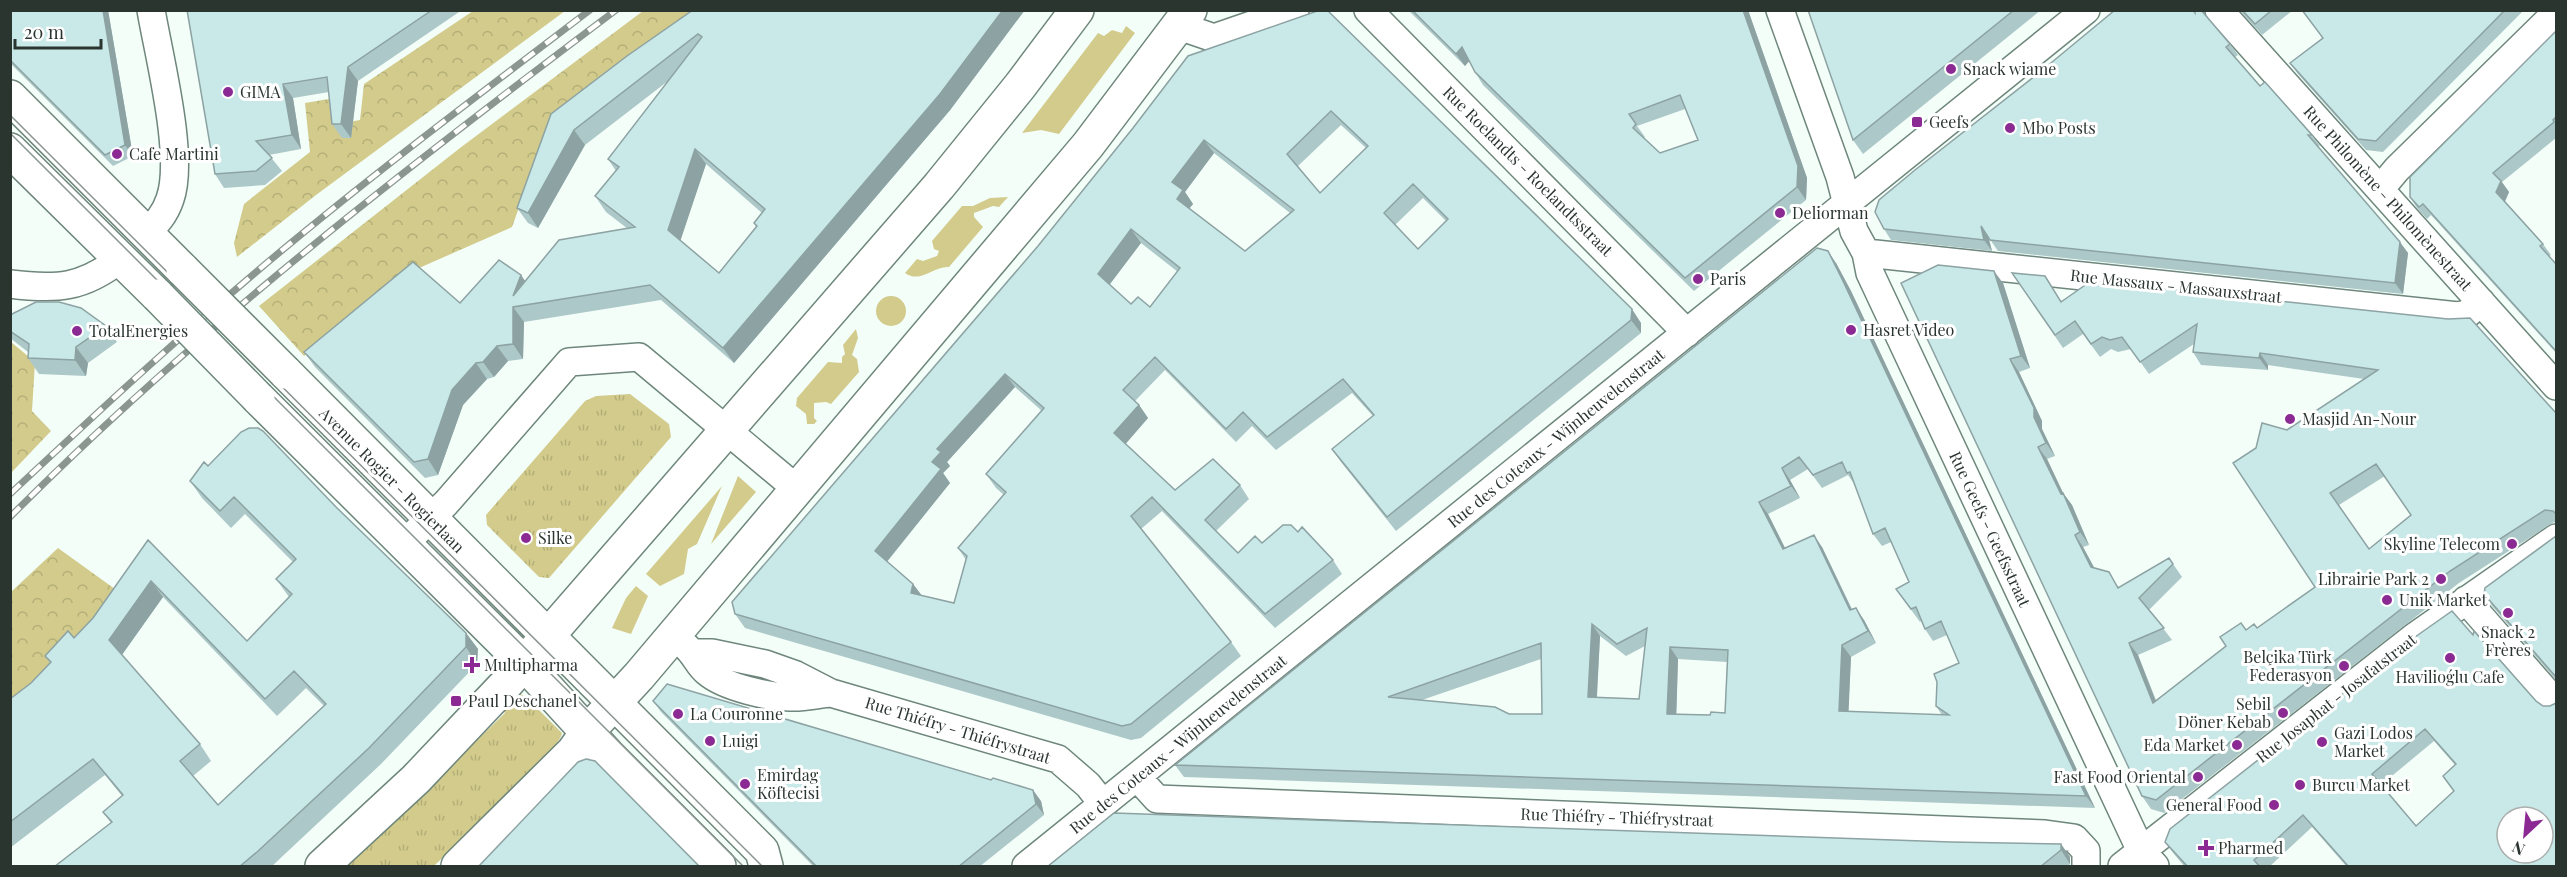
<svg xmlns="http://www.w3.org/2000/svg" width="2567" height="877" viewBox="0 0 2567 877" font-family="'Playfair Display',serif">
	<defs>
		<pattern id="forest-crowns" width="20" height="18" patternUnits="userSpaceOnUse" patternTransform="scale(1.5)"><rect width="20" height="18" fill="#d2cb8b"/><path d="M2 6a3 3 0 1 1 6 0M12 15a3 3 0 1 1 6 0" fill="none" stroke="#b4af78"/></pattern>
		<pattern id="park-tufts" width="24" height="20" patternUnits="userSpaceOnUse" patternTransform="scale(1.5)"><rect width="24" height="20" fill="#d2cb8b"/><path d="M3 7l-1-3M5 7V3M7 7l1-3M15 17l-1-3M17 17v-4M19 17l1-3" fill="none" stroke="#b4af78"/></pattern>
	</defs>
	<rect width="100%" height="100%" fill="#f3fef9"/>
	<path fill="#d2cb8b" d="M1126,26L1135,33L1059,134L1041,130L1022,133L1098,33L1104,36L1112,30L1122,33Z
		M1008,197L999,207L993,206L974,213V217L983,227L949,267C933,266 921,284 905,273L917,259L923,261L937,256L939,251L934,249L932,241L962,206H973L990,198Z
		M876 311a15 15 0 1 1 30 0a15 15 0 1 1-30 0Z
		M856,329L858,338L852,355L857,359L859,372L831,404L826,402L814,403V418L817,421L814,424H807L806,414L796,406L797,398L828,362L842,363V357L845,354L843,345Z
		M738,476L756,492L711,544Z
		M722,486L697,544L688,549L684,574L660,586L646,574Z
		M636,586L648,596L631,634L612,628L626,598Z"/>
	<path fill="url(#forest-crowns)" d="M473,11H565L316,195L237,257L234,243L244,204L310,152L305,103L329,99L332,125L360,120L364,84Z
		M643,11H701L551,118L512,227L401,276L304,356L259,306L460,148Z
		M11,342L35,362L32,411L51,431L11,473Z
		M58,548L126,597L11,722V592Z"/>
	<path fill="url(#park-tufts)" d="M630,394L669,424L671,437L549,578L539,577L487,525L486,515L585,401L596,396Z
		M516,692L526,697L562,733C560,752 454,847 434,866H348L505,713L500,707Z"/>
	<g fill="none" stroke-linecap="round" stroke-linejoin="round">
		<defs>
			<path id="street" d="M1368,10L1687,333
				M1780,10L1840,177L1854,231L1866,253L1870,273L2141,851L2155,866
				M2219,10L2556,386
				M1179,26L1214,38L1295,10
				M2381,188L2397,169L2556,13
				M146,233C157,223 165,214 170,199C185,157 159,57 151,10
				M1866,253L2458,316L2467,314L2481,302
				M10,284C57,290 83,288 120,259
				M404,544L446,503L569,362L639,357L797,489
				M2466,600L2556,703
				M683,644C695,653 697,664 707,672C724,687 771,698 794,697C806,697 819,694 831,693
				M694,653H712L765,664L796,675L831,693L1058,759L1088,785L1103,804
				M1137,777L1157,799L2045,834L2074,838L2086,851V866
				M1026,866L2086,10
				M2122,866L2414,637L2556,538"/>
			<path id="secondary" d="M10,97L183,270
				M10,150L158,296
				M285,372L762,851L766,866
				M258,398L524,663L608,755L719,866
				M322,866L416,779L506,684L939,186L1020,86L1077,10
				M458,866L573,752L588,731L639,676L1088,145L1190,10"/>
		</defs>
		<use href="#street" stroke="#6e867b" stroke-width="30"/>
		<use href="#secondary" stroke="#6e867b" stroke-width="36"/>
		<use href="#street" stroke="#fff" stroke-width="27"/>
		<use href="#secondary" stroke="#fff" stroke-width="33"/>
		<path stroke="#8c9691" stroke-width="1.5" d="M10,115L762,866
			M10,133L743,866"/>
		<defs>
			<path id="rail" d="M10,494C102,408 195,322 292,242C389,162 490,86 590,10
				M10,517C196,330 406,168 616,10"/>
		</defs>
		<use href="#rail" stroke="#8c9691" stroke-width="7"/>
		<use href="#rail" stroke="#fff" stroke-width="4.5" stroke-dasharray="14" stroke-linecap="butt"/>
		<defs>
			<path id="secondary-bridge" d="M183,270L285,372
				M158,296L258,398"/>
		</defs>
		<use href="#secondary-bridge" stroke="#6e867b" stroke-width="36" stroke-linecap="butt"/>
		<use href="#secondary-bridge" stroke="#fff" stroke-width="33"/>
	</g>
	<path fill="#adc8c8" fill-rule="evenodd" d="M10,10H108L133,156L113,166L10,63Z
		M187,10H462L358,81L351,138H342L332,124L329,92L293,98L301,149L269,155L282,171L265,185L224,188L215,174Z
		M693,10L951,109L734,363L661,300L524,322L523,359L508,361L494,377L487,379L463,405L438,475L425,478L315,367L304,352L460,303L521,275L525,282L628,229L606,212L595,196L616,171L608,159L668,81L585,145L538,228L528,223L517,208L551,114ZM706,164L762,213L754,223L756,227L719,273L680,240Z
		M1320,10L1641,323V333L1396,531L1341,462L1332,449L1373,416L1352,393L1276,450L1252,426L1236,442L1165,370L1135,401L1139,405L1148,418L1125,444L1175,490L1240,485L1249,499L1216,531L1238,553L1262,543L1298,532L1333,560L1342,574L1275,628L1162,511L1141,529L1231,642L1241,656L1141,738L1131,740L745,628L735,614ZM1341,125L1366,148L1320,193L1298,166ZM1214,153L1290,213L1245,251L1189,209L1193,204L1185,192ZM1423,198L1446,221L1418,249L1395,225ZM1141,243L1178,272L1150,307L1131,304L1109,285ZM1015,387L1042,411L986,474L996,488L1004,495L958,548L966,560L954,603L921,595L913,584L887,562L950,483L943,473L950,466L947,462Z
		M1408,10H1748L1807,178L1806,200L1694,291L1483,85L1475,72L1469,61L1465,66ZM1685,109L1698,140L1660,153L1644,138L1645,137L1637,126Z
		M1808,10H2041L1863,154L1853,140Z
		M2239,10H2293L2262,35Z
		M2301,10H2524L2383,152L2366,150L2298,74L2290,63L2323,38Z
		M2195,13H2204L2230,44L2238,55L2235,57L2260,86L2312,135L2320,146H2317L2408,253L2403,294L1998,251L1989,238L1992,251L1891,240L1884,229Z
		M2556,31V138L2502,182L2509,192L2505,202L2543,244L2551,255L2549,256L2556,264V353L2431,215L2427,219L2417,208L2410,197Z
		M1836,263L1851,291L2095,808L1184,777L1175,765ZM1808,469L1822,488L1848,475L1855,485L1873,534L1882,546L1891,542L1909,582L1896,589L1920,622L1921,621L1925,629L1933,641L1947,635L1959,663L1936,706L1942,715L1848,712L1851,657L1876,643L1864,620L1852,609L1822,547L1785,548L1768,514L1800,498L1790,480ZM1600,636L1626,656L1645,646L1639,699L1597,698ZM1541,659L1542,714H1509L1422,700ZM1678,659L1727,662L1725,713L1710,715L1676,714Z
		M2012,273L2062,301L2091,281L2556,413V523L2554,522L2459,583L2164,813L2151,809L2142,796L1901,283H2003L2030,368L2019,372L2042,421V429L2055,456L2047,459L2063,493L2072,505L2089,545L2083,547L2094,567L2119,587L2169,558L2182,577L2149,610L2172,640L2138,655L2156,700L2246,630L2257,628L2315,587L2287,430L2364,379L2268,365V370L2201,365L2193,352L2194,344L2149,374L2131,349L2118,352L2111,349L2100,357L2083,334L2063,348ZM2385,476L2411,515L2369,549L2339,505Z
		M10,315L106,326L117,342L88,363L86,376L39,374L28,358V352L10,338Z
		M208,466L337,508L466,633L478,649L477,664L381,764L271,867H54L111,823L103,812L122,796L105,775L10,848V699L31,683L50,663L45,656L74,638L93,618L148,540L247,641L289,597L276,579L293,562L245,514L231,528L202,498L190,481ZM163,597L277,716L306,688L324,706L218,805L193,776L211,761L200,744L122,655Z
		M2556,536V680L2492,606L2484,594Z
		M2473,635L2536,701L2543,706H2550L2556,867H2347L2312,827L2269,867H2185L2174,854L2165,842ZM2434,741L2455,765L2443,776L2454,791L2416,826L2381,785Z
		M653,701L1041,801L1044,815L979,867H814L661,712Z
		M1951,842L2061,844L2070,857V864L2067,867H1047Z"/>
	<path fill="#8da2a2" d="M103,10H108L133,156L125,145Z
		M1003,10H1025L951,109L734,363L723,348Z
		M1743,10H1748L1807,178L1806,200L1797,187Z
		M1462,47L1471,59L1465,66L1456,54Z
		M348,67L358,81L351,138L341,124Z
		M283,84L293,98L301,149L292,135Z
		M574,130L585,145L538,228L528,213Z
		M1204,140L1214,153L1185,192L1193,204L1186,212L1177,199L1172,182Z
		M695,149L706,164L679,245L668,230Z
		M2501,181L2509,192L2504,203L2496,192Z
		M1981,226L1988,237L1992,251L1984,240Z
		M1131,229L1141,243L1107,288L1098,274Z
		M2400,242L2408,253L2403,294L2395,283Z
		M1828,251L1836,263L1851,291L2095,808L2086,796Z
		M1994,271L2003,283L2030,368L2021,356Z
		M521,275L532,291L513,296Z
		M513,307L524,322L523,359L513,344Z
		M1632,309L1641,323V333L1631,320Z
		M497,346L508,361L494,377L483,362Z
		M76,347L88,363L86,376L75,360Z
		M2260,353L2268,365V370L2259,358Z
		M2010,359L2019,372L2042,421V429L2055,456L2046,443L2034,417Z
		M476,363L487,379L463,405L438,475L428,459L452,390Z
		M1005,374L1015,387L947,462L950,466L943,473L950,483L884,565L875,551L932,462L937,449Z
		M1139,405L1148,418L1123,447L1114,433Z
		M2038,447L2047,459L2065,497L2063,493L2072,505L2089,545L2080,532Z
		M1782,468L1790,480L1800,498L1791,486Z
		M1759,502L1768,514L1792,562L1783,549Z
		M1814,535L1822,547L1858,623L1850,610Z
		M2075,535L2083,547L2100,579L2091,567Z
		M151,581L163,597L121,656L109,640Z
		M913,584L923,597L911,593Z
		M1856,608L1864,620L1876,643L1868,631Z
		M1592,624L1600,636L1596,710L1588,697Z
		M466,633L478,649L477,664L466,647Z
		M2129,643L2138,655L2161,715L2153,703Z
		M1842,645L1851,657L1848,724L1839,711Z
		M1670,647L1678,659L1676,726L1667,714Z
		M1033,790L1041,801L1044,815L1036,804Z
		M2061,844L2070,857V864L2061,850Z"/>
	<path fill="#c9e8e8" stroke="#8da2a2" stroke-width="1.5" fill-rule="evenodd" d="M10,10H103L125,145L105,155L10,60Z
		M187,10H432L348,67L341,124H332L327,77L283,84L292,135L256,141L272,158L256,171L215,174Z
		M693,10H1003L940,94L723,348L650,285L513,307V344L497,346L483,362L476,363L452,390L428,459L414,462L304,352L413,262L460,303L499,260L521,275L513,296L559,240L635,227L595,196L619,167L608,159L702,37L698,34L574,130L528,213L517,208L551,114L627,56ZM695,149L765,209L754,223L757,226L719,273L668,230Z
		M1320,10H1327L1632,309L1631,320L1387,517L1332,449L1374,415L1343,379L1267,437L1243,412L1226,429L1155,357L1123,390L1139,405L1114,433L1175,490L1213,459L1240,485L1205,520L1238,553L1255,536L1262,543L1283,525H1291L1298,532L1302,527L1333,560L1265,614L1152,497L1131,516L1231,642L1131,724L1122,726L735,614L732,602L1038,246L1133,128L1188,56ZM1331,111L1368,146L1320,193L1287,154ZM1204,140L1294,210L1245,251L1177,199L1183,190L1172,182ZM1413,184L1448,219L1418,249L1384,213ZM1131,229L1180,268L1150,307L1138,297L1131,304L1098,274ZM1005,374L1044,408L986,474L1006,492L958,548L967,556L954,603L911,593L913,584L875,551L941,469L932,462L941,452L937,449Z
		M1412,10H1743L1798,166L1797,187L1685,278L1475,72L1462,47L1456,54ZM1680,95L1698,140L1660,153L1633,128L1636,124L1629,114Z
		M1808,10H2014L1853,140Z
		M2115,10H2193L2195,13V10H2201L2230,44L2226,47L2260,86L2265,82L2312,135H2308L2400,242L2395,283L1990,240L1981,226L1984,240L1884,229L1875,212L1879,200L1915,170L2040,72Z
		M2242,10H2272L2255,24Z
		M2302,10H2505L2376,141L2358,139L2290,63L2323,38Z
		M2556,31V117L2553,120L2554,122L2493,173L2501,181L2496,192L2543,244L2540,246L2556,264V351L2423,204L2419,207L2410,197V177Z
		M1817,248L1828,251L1842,279L2086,796L1175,765ZM1799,457L1813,475L1842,462L1847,473L1850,472L1873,534L1885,528L1909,582L1896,589L1911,609L1916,607L1925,629L1941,621L1959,663L1934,674L1937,682L1936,706L1949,715L1839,711L1842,645L1868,631L1856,608L1850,610L1814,535L1783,549L1759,502L1791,486L1782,468ZM1592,624L1617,644L1647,628L1639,699L1588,697ZM1541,643L1542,714H1509L1495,707L1388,697ZM1670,647L1728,650L1725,713L1711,712L1710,715L1667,714Z
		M1938,265L1994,271L2021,356L2010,359L2034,408V417L2046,443L2038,447L2061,494L2063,493L2080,532L2075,535L2091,567L2109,572L2118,588L2169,558L2173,564L2139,598L2164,628L2129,643L2153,703L2226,646L2220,637L2241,623L2246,630L2254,624L2257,628L2315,587L2233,463L2256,448L2262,423L2287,430L2378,370L2260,353L2259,358L2193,352L2197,324L2140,362L2122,337L2110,340L2102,337L2091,344L2075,321L2055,335L2012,273L2045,276L2061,302L2091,281L2448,319L2470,318L2556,413V514L2553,511L2545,510L2450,571L2156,800L2142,796L1901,283ZM2376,464L2411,515L2369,549L2330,493Z
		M36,302H59L81,308L106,326L76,347L75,360L28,358L29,344L10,331V315Z
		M249,428H258L263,431L337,508L466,633V647L369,748L257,852L239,867H54L112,822L103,812L123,795L93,759L10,822V699L31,683L51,662L45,656L68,631L74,638L93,618L148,540L247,641L292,594L276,579L296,559L234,497L220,511L190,481L204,462L208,466L241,432ZM151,581L265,699L294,671L326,704L218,805L180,761L200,744L109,640Z
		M2556,536V677L2484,594L2485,588Z
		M2452,611L2473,635L2474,631L2536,701L2543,706H2550L2556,703V867H2349L2303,815L2254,860L2260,867H2188L2165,842L2170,829L2415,637ZM2425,729L2456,764L2443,776L2454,791L2416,826L2372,774ZM2507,817H2543V853H2507Z
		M667,684L991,780L993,778L1033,790L1036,804L958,867H817L653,701Z
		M586,759L595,761L700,867H478L578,762Z
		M1114,813L1951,842L2061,844V850L2040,867H1047Z"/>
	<g fill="#8b2a93" stroke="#fff" stroke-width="2">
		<circle cx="1951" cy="69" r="6"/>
		<circle cx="228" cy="92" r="6"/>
		<rect x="1911" y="116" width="12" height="12" rx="3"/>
		<circle cx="2010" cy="128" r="6"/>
		<circle cx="117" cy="154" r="6"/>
		<circle cx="1780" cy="213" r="6"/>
		<circle cx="1698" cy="279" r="6"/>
		<circle cx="1851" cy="330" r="6"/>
		<circle cx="77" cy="331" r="6"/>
		<circle cx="2290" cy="419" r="6"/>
		<circle cx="526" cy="538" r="6"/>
		<circle cx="2512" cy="544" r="6"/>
		<circle cx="2441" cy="579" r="6"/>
		<circle cx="2387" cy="600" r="6"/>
		<circle cx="2508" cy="613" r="6"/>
		<circle cx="2450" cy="658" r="6"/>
		<path d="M469 656h6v6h6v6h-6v6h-6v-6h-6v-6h6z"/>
		<circle cx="2344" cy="666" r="6"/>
		<rect x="450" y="695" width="12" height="12" rx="3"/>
		<circle cx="2283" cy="713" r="6"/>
		<circle cx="678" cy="714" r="6"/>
		<circle cx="710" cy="741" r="6"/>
		<circle cx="2322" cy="742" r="6"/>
		<circle cx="2237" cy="745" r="6"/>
		<circle cx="2198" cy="777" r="6"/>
		<circle cx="745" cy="784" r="6"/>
		<circle cx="2300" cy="785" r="6"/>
		<circle cx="2274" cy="805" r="6"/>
		<path d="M2203 839h6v6h6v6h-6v6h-6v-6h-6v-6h6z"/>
	</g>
	<g text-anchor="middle" stroke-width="6" stroke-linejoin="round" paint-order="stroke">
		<g font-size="16" fill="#2b3530" stroke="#fff" text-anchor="start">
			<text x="1963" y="75">Snack wiame</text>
			<text x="240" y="98">GIMA</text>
			<text x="1929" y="128">Geefs</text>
			<text x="2022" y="134">Mbo Posts</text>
			<text x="129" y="160">Cafe Martini</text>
			<text x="1792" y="219">Deliorman</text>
			<text x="1710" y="285">Paris</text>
			<text x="1863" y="336">Hasret Video</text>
			<text x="89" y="337">TotalEnergies</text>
			<text x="2302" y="425">Masjid An-Nour</text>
			<text x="538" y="544">Silke</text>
			<text x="2500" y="550" text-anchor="end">Skyline Telecom</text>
			<text x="2429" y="585" text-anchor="end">Librairie Park 2</text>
			<text x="2399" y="606">Unik Market</text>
			<text x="2508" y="638" text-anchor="middle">Snack 2<tspan x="2508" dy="18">Frères</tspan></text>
			<text x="2332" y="663" text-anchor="end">Belçika Türk<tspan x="2332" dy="18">Federasyon</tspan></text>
			<text x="484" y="671">Multipharma</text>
			<text x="2450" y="683" text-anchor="middle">Havilioǵlu Cafe</text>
			<text x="468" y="707">Paul Deschanel</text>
			<text x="2271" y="710" text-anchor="end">Sebil<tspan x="2271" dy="18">Döner Kebab</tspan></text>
			<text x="690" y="720">La Couronne</text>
			<text x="2334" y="739">Gazi Lodos<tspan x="2334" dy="18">Market</tspan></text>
			<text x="722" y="747">Luigi</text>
			<text x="2225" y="751" text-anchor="end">Eda Market</text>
			<text x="757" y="781">Emirdag<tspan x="757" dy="18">Köftecisi</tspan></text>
			<text x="2186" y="783" text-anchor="end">Fast Food Oriental</text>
			<text x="2312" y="791">Burcu Market</text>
			<text x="2262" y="811" text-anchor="end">General Food</text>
			<text x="2218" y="854">Pharmed</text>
		</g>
		<g font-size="16" fill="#2b3530" stroke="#fff">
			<text transform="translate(1528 171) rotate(45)" y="6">Rue Roelandts - Roelandtsstraat</text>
			<text transform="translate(2388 198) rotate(48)" y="6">Rue Philomène - Philomènestraat</text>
			<text transform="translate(2176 286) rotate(6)" y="6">Rue Massaux - Massauxstraat</text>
			<text transform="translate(1556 438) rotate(-39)" y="6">Rue des Coteaux - Wijnheuvelenstraat</text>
			<text transform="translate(392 480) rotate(45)" y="6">Avenue Rogier - Rogierlaan</text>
			<text transform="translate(1990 529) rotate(65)" y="6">Rue Geefs - Geefsstraat</text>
			<text transform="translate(2336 698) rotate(-38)" y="6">Rue Josaphat - Josafatstraat</text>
			<text transform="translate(958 730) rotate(17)" y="6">Rue Thiéfry - Thiéfrystraat</text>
			<text transform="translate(1178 744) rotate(-39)" y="6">Rue des Coteaux - Wijnheuvelenstraat</text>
			<text transform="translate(1617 817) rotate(2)" y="6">Rue Thiéfry - Thiéfrystraat</text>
		</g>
	</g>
	<rect width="2567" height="877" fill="none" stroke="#2b3530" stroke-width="24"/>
	<g transform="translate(2525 835) rotate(206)"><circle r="28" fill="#ffffff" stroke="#aaaeac" stroke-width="1.5"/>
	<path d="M0-4.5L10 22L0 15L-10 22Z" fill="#8b2a93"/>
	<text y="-9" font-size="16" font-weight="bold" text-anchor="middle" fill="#2b3530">N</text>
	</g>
	<path d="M15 39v9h86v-9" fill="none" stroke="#2b3530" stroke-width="3"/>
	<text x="24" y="39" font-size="18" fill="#2b3530" stroke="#ffffff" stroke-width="4.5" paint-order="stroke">20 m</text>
</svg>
